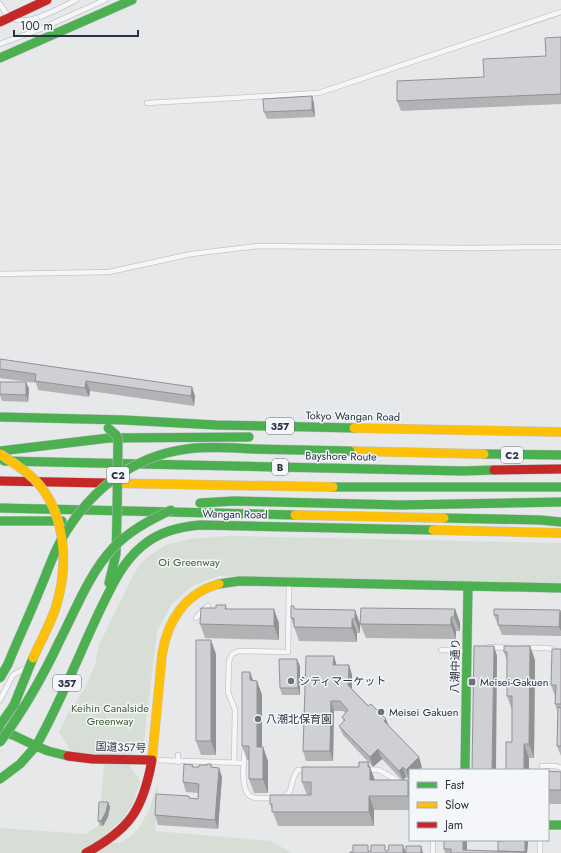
<svg xmlns="http://www.w3.org/2000/svg" width="561" height="853" viewBox="0 0 561 853" font-family="Jost,'Noto Sans JP',sans-serif">
	<rect width="100%" height="100%" fill="#e6e8ea"/>
	<path fill="#d6ded6" d="M228,536L561,543V584L218,576L192,586L172,604L157,631L144,741L132,752L130,766L140,781L133,804L123,819L96,842L121,843L133,834L139,828L150,808L156,787H158L155,831L271,841L292,853H0V828L86,834L99,825L104,765L71,751L59,732L71,708L84,690L95,665L99,645L131,580L139,565L150,555L168,544L190,539Z"/>
	<g fill="none" stroke-linecap="round" stroke-linejoin="round">
		<defs>
			<path id="lane" d="M0,4L8,16
				M14,19C30,26 61,7 76,0
				M0,44L38,30L105,0
				M147,103L319,93L561,12
				M0,274L109,272L191,254L258,246L472,248L561,247
				M196,618L202,611L208,606
				M489,647L510,648
				M525,648H549L561,654
				M441,650L465,651
				M0,700L13,675L24,669
				M245,748C244,759 239,792 252,797C258,799 268,798 275,798
				M154,760L244,763
				M178,762V755
				M234,763L235,710L228,692L229,661L232,654L239,651L288,652L289,584
				M365,769L379,770L400,782L410,785
				M542,770V766H556L561,768
				M284,797C294,792 290,778 298,770H308
				M433,853V840
				M540,853V840"/>
			<path id="fast" d="M0,58L132,0
				M0,417L124,420L216,425L354,428
				M0,451L109,438L249,437
				M484,454L561,455
				M4,461L463,471L494,470
				M333,487H561
				M200,503L234,501L401,505L561,502
				M0,508L295,515
				M444,518L540,520L561,522
				M0,521H62
				M109,583L116,554L117,515
				M219,584L239,581L561,588
				M0,725L14,705
				M0,732L13,735L36,746L20,764L0,779
				M68,756L48,751L36,746C61,702 79,654 101,608C112,586 122,563 141,547C158,532 178,527 200,525L433,530
				M465,770L468,586
				M548,825H561"/>
			<path id="slow" d="M354,428L561,432
				M350,451L484,454
				M105,483L333,487
				M295,515L444,518
				M433,530L561,533
				M152,760L162,655C167,621 185,593 219,584"/>
			<path id="jam" d="M0,22L47,0
				M494,470L561,469
				M0,481L105,483
				M68,756L92,759L152,760C143,810 130,829 86,853"/>
		</defs>
		<use href="#lane" stroke="#c4c6c8" stroke-width="6"/>
		<use href="#fast" stroke="#c4c6c8" stroke-width="10"/>
		<use href="#slow" stroke="#c4c6c8" stroke-width="10"/>
		<use href="#jam" stroke="#c4c6c8" stroke-width="10"/>
		<use href="#lane" stroke="#f5f6f7" stroke-width="4.5"/>
		<use href="#fast" stroke="#4caf50" stroke-width="9"/>
		<use href="#slow" stroke="#ffc107" stroke-width="9"/>
		<use href="#jam" stroke="#c62828" stroke-width="9"/>
		<defs>
			<path id="fast-bridge" d="M108,428L116,435L118,439L117,515
				M0,678L8,664C18,639 30,614 40,589C47,573 52,557 60,542C87,493 131,456 187,449C210,446 233,448 256,449C288,450 319,450 350,451
				M14,705L33,658
				M0,742C24,710 43,676 60,640C76,609 89,574 113,548C129,531 150,520 171,510"/>
			<path id="slow-bridge" d="M0,454C12,462 24,469 34,479C65,510 69,562 57,603C52,622 41,640 33,658"/>
		</defs>
		<use href="#fast-bridge" stroke="#b8bbbf" stroke-width="10" stroke-linecap="butt"/>
		<use href="#slow-bridge" stroke="#b8bbbf" stroke-width="10" stroke-linecap="butt"/>
		<use href="#fast-bridge" stroke="#4caf50" stroke-width="9"/>
		<use href="#slow-bridge" stroke="#ffc107" stroke-width="9"/>
	</g>
	<path fill="#b1b3b5" d="M561,37V104L401,111L397,101L484,77L546,56Z
		M312,96L314,104L315,117L267,119L264,112Z
		M0,359L192,387L195,396L194,406L90,391L89,397L38,390L36,383L0,378Z
		M0,382H26L29,389L28,402L2,401L0,395Z
		M226,605L227,609L279,623V640L205,638L200,624L216,608Z
		M296,609L355,610L360,633H357V642L299,641L291,618Z
		M455,609L460,623V631H456V639L366,638L360,624Z
		M560,610L561,613V636L502,635L494,615Z
		M530,646L535,660L534,758H529L512,742V710L507,696V660L504,652Z
		M561,649V756L557,746L558,712L555,704V696L551,685Z
		M216,654V755H201L196,741Z
		M337,665H349L352,675V689L389,726L422,767L409,780L406,777L403,780H408L410,785V810H374V826H278L270,804L307,795L302,782L359,767L368,762L369,767H370L375,780H402L382,759L373,767L343,735L339,726L344,722L342,717L346,713L343,711H334L333,761H306L303,751Z
		M300,666V695H282L280,688Z
		M250,672L253,681H257L262,695V747H263L268,761V793H254L249,779V760H247L242,746Z
		M211,764L212,767L222,777L218,829L158,825L155,815L189,796V798L198,799V793L186,792L183,782L193,767H199Z
		M548,771L561,772V804H550L548,799Z
		M108,802L110,807L108,817L103,826H100L98,821Z
		M467,840V850L498,851L504,840H527L528,842L527,853H445L444,849Z"/>
	<path fill="#909294" d="M312,96L314,104L315,117L312,110Z
		M86,381L90,391L89,397L85,388Z
		M26,382L29,389L28,402L26,395Z
		M192,387L195,396L194,406L191,396Z
		M274,609L279,623V640L274,626Z
		M455,609L460,623V631L454,617Z
		M355,610L360,624V633L355,619Z
		M560,610L561,613V631L559,627Z
		M451,617L456,631V639L451,625Z
		M352,619L357,633V642L352,628Z
		M211,640L216,654V755L211,741Z
		M494,646L497,656L496,770H492Z
		M530,646L535,660L534,758L529,744Z
		M334,656L337,666L333,665Z
		M297,659L300,666V695L298,688Z
		M349,665L352,675V695L348,685Z
		M250,672L255,686L250,680Z
		M257,681L262,695V761L257,747Z
		M331,701L334,711L333,761L330,751Z
		M386,719L390,729L384,721Z
		M524,744L529,758V770H524Z
		M263,747L268,761V793L263,779Z
		M378,749L382,759L373,767L370,757Z
		M419,757L422,767L419,770H410V779L409,780L406,770Z
		M368,762L370,769V767L375,781L370,780L368,767Z
		M403,767L406,777L403,780L399,771Z
		M219,768L222,777L218,829L215,820Z
		M408,780L410,785V801L408,796Z
		M369,796L374,810V826L369,812Z
		M108,802L110,807L108,817L103,826L101,821Z
		M463,840H467V853L463,850Z
		M525,840H527L528,842L527,853H525Z
		M403,845L406,853H403Z
		M421,846L423,853H421Z"/>
	<path fill="#ced0d3" stroke="#909294" d="M561,37V94L397,101V81L484,77L483,59L546,56L545,38Z
		M312,96V110L264,112L263,99Z
		M0,359L192,387L191,396L86,381L85,388L35,381L36,374L0,369Z
		M0,382H26V395L0,394Z
		M216,605H226L225,609H274V626L200,624L201,608H216Z
		M291,606H294V609L355,610V619H352V628L294,627V618H291Z
		M361,608L455,609L454,617H451V625L360,624Z
		M494,609L560,610L559,627L498,625V615H494Z
		M196,640H211V741H196Z
		M474,646H494L492,770H472Z
		M504,646H530L529,744H524V770H506V742H512V696H507V652H504Z
		M552,649H561V704H555L556,685H551Z
		M306,656H334L333,665H349L348,685L368,706L371,704L386,719L384,721L419,757L406,770L403,767L399,771L378,749L370,757L339,726L345,720L342,717L348,710L340,701H331L330,751H303Z
		M279,659H297L298,688H280Z
		M242,672H250V680L257,681V747H263V779H249V746H242Z
		M558,707L561,708V746H557Z
		M359,762H368V767H370V780H408V796H369V812H272V804H270V795H311V782H302V767H359Z
		M184,764L193,765L192,767H199V765H207V764H211V767L219,768L215,820L155,815L156,794L189,796V798L198,799L199,784L183,782Z
		M548,771L561,772V790H548Z
		M99,802H108L106,812L101,821H98Z
		M444,840H463V850L526,852V853H451V849H444Z
		M504,840H525V852L498,851V841H504Z
		M353,845H368V851H371V845H385V851H388L389,845H403V853H406V846H421V853H350V852H353Z"/>
	<g fill="#6c737f" stroke="#f4f6f9" stroke-width="1.5">
		<circle cx="291" cy="681" r="4"/>
		<rect x="468" y="678" width="8" height="8" rx="2"/>
		<circle cx="381" cy="712" r="4"/>
		<circle cx="258" cy="719" r="4"/>
	</g>
	<g text-anchor="middle" stroke-width="3" stroke-linejoin="round" paint-order="stroke">
		<g fill="#f4f6f9" stroke="#676e7b" stroke-width="1">
			<rect x="266" y="418" width="28" height="16" rx="3"/>
			<rect x="501" y="447" width="22" height="16" rx="3"/>
			<rect x="272" y="459" width="16" height="16" rx="3"/>
			<rect x="107" y="467" width="22" height="16" rx="3"/>
			<rect x="53" y="675" width="28" height="16" rx="3"/>
		</g>
		<g font-size="10" font-weight="bold" fill="#2b3445">
			<text x="280" y="430">357</text>
			<text x="512" y="459">C2</text>
			<text x="280" y="471">B</text>
			<text x="118" y="479">C2</text>
			<text x="67" y="687">357</text>
		</g>
		<g font-size="11" fill="#2b3445" stroke="#f4f6f9">
			<text transform="translate(353 416) rotate(1)" y="4">Tokyo Wangan Road</text>
			<text transform="translate(341 456) rotate(1)" y="4">Bayshore Route</text>
			<text transform="translate(235 514) rotate(1)" y="4">Wangan Road</text>
			<text transform="translate(455 666) rotate(-89)" y="4">八潮中通り</text>
			<text transform="translate(121 747) rotate(2)" y="4">国道357号</text>
		</g>
		<g font-size="11" fill="#3f6138" stroke="#f4f6f9">
			<text x="189" y="566">Oi Greenway</text>
			<text x="110" y="712">Keihin Canalside<tspan x="110" dy="13">Greenway</tspan></text>
		</g>
		<g font-size="11" fill="#2b3445" stroke="#f4f6f9" text-anchor="start">
			<text x="299" y="685">シティマーケット</text>
			<text x="480" y="686">Meisei-Gakuen</text>
			<text x="389" y="716">Meisei Gakuen</text>
			<text x="266" y="723">八潮北保育園</text>
		</g>
	</g>
	<rect x="409" y="769" width="140" height="72" fill="#f4f6f9" stroke="#a4a8b1"/>
	<rect x="417" y="782" width="20" height="6" fill="#4caf50" stroke="#a4a8b1"/>
	<text x="445" y="789" font-size="12" fill="#2b3445">Fast</text>
	<rect x="417" y="802" width="20" height="6" fill="#ffc107" stroke="#a4a8b1"/>
	<text x="445" y="809" font-size="12" fill="#2b3445">Slow</text>
	<rect x="417" y="822" width="20" height="6" fill="#c62828" stroke="#a4a8b1"/>
	<text x="445" y="829" font-size="12" fill="#2b3445">Jam</text>
	<path d="M14 30v6h124v-6" fill="none" stroke="#2b3445" stroke-width="2"/>
	<text x="20" y="30" font-size="12" fill="#2b3445" stroke="#f4f6f9" stroke-width="3" paint-order="stroke">100 m</text>
</svg>
